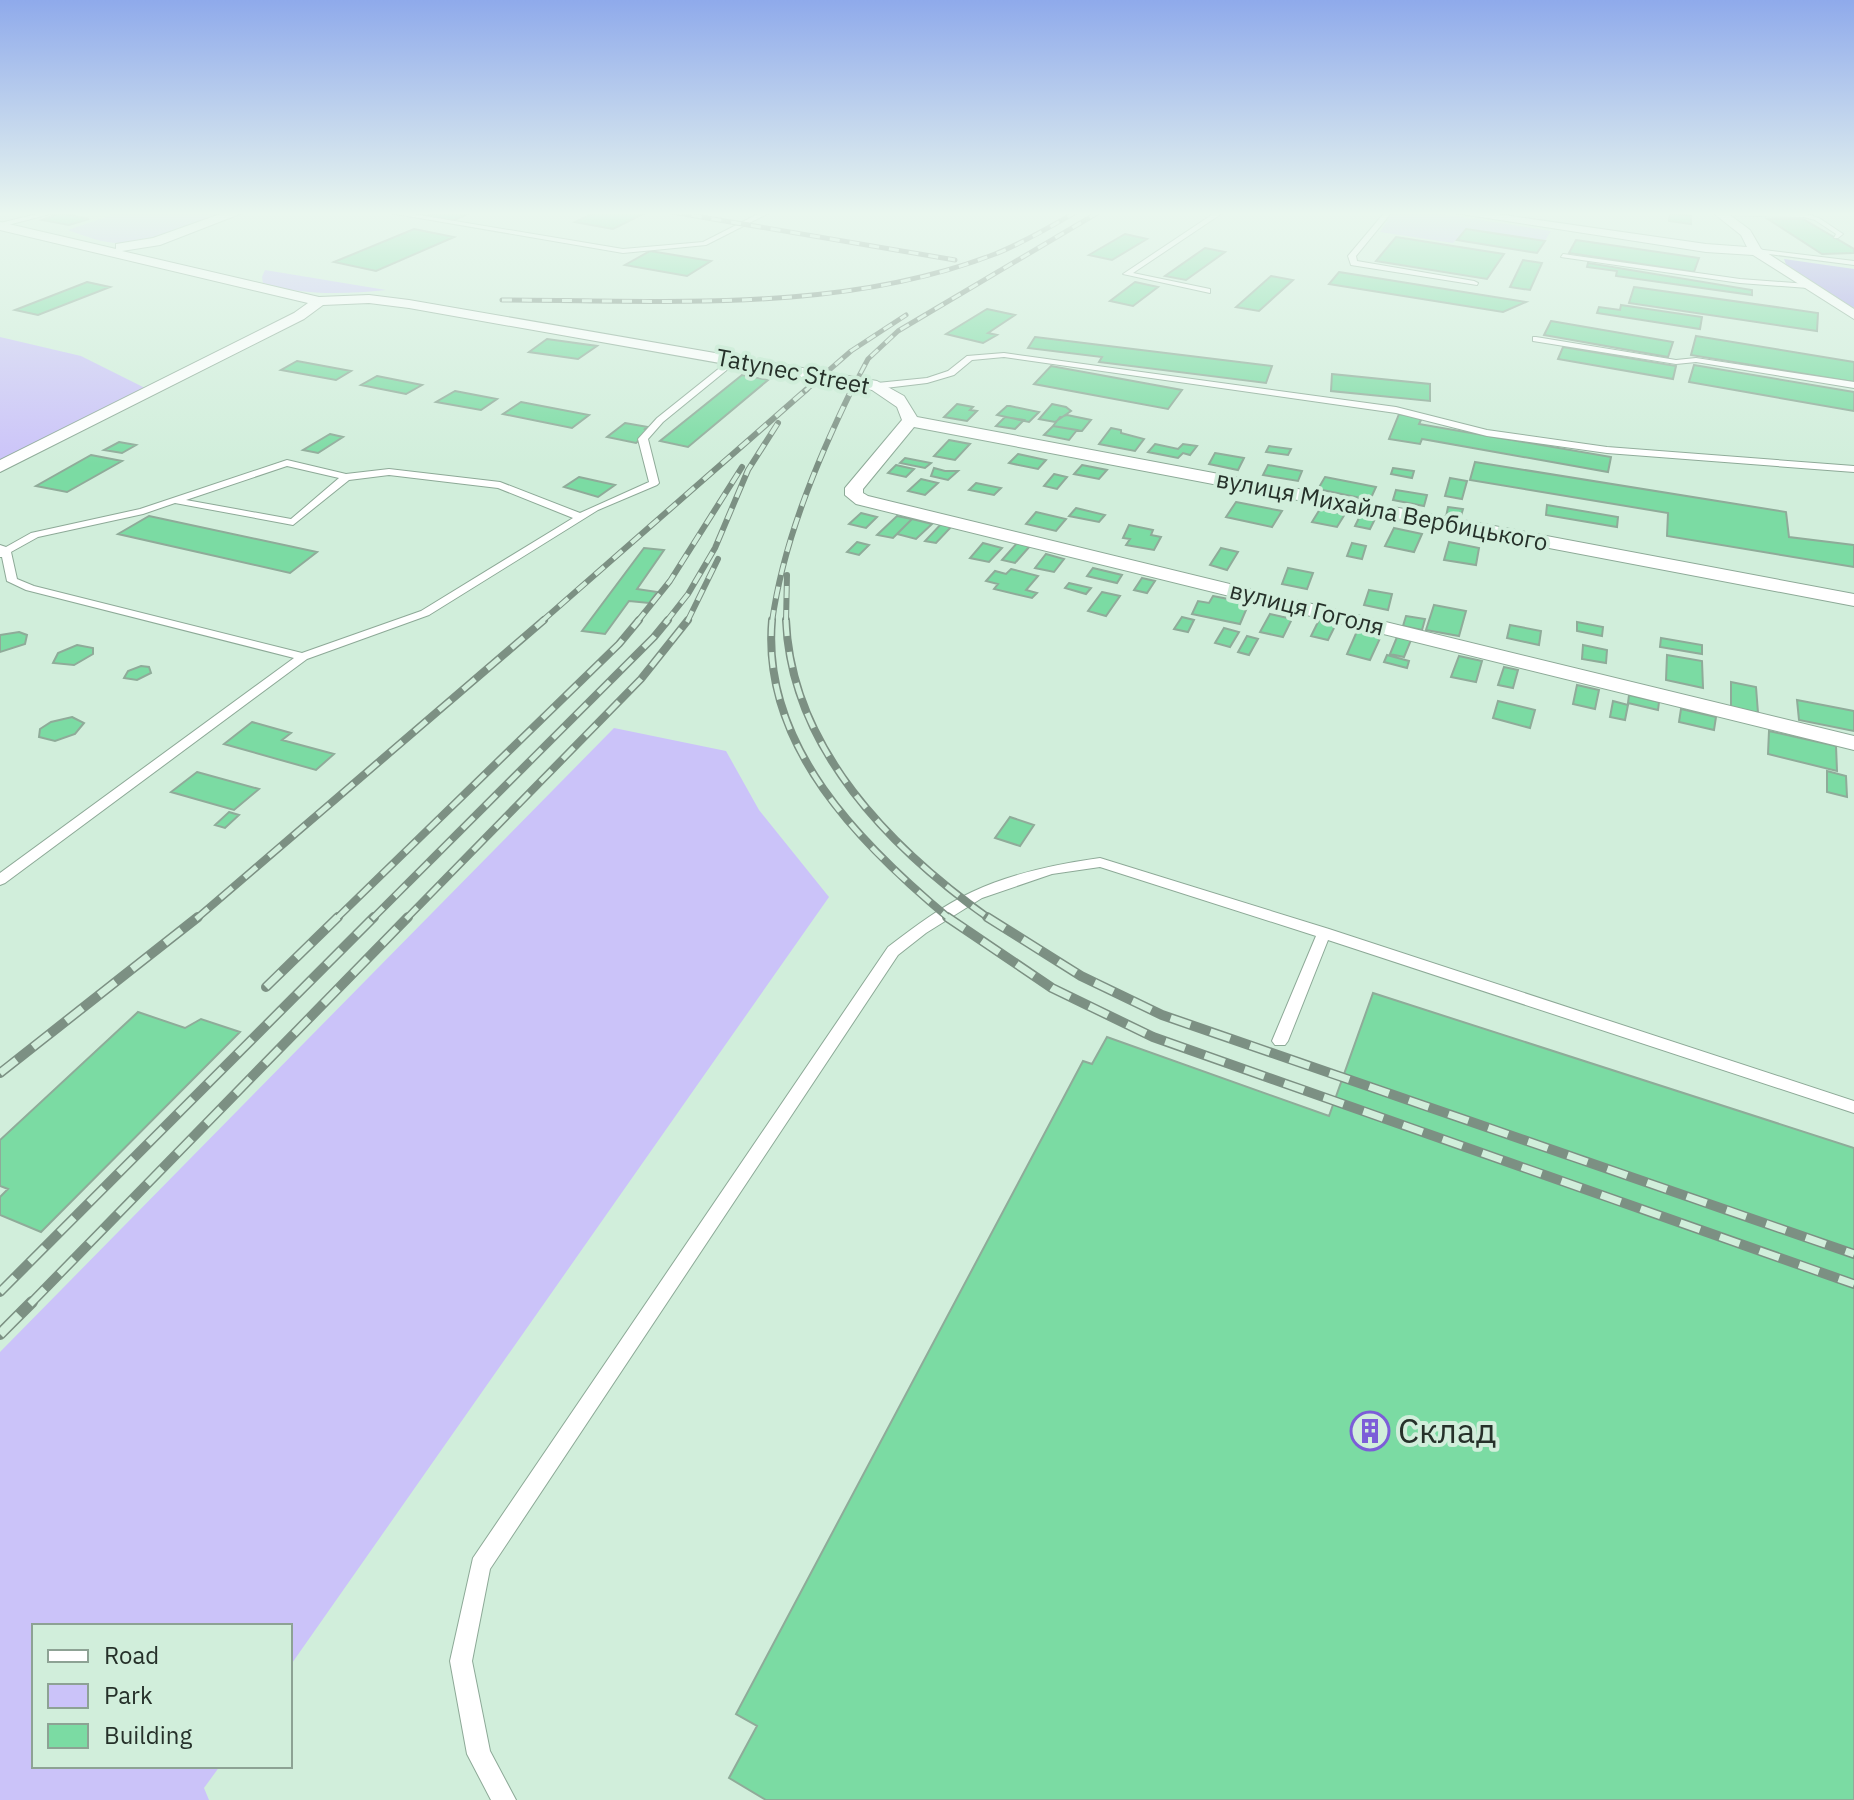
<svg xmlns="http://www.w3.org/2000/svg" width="1854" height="1800" viewBox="0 0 1854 1800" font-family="'IBM Plex Sans',sans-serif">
	<rect width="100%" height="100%" fill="#d1eedb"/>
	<path fill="#cbc3f9" d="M104,212H225C193,225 157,243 123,243C104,244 85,236 68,230L112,215Z
		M1393,212H1429L1551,231L1545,241L1466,229L1453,243L1380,232Z
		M265,270L386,290C345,294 303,296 263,283L262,277Z
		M0,337L81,356L151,391L0,468Z
		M614,728L726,751L759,810L829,897L290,1666V1626H34V1766H220L204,1788L209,1800H0V1352Z"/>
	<path fill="#a899ee" d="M1784,259L1854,269V308L1787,267Z"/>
	<path fill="#7bdba3" stroke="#8fab99" stroke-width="2" d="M437,212H472L452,221L428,216Z
		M596,212H647L613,229L575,222Z
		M61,213L89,219L69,225L42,220Z
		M1670,213L1691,216V224L1669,221Z
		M1768,219H1803L1854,249V253L1822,254Z
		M414,229L454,237L376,271L334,262Z
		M1466,229L1545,241L1537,253L1457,240Z
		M1125,234L1147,239L1112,260L1089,255Z
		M1396,237L1504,254L1487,279L1376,261Z
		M1576,240L1699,258L1694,272L1569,253Z
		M1205,248L1225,252L1186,280L1165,276Z
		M650,251L711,261L687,276L625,265Z
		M1523,260L1542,263L1530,290L1510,287Z
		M1588,263L1752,290V295L1616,276L1617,271L1587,267Z
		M1339,272L1526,302L1503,312L1329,284Z
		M1271,276L1293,280L1259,311L1236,307Z
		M87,282L110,287L38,315L15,310Z
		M1135,282L1158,287L1133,306L1110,301Z
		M1634,287L1818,313L1817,331L1629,303Z
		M1621,305L1702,317L1700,329L1597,313L1599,307L1620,310Z
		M987,309L1015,315L988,333L997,335L983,343L946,334Z
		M1551,321L1673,342L1668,357L1544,335Z
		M1696,336L1854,362V382L1691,355Z
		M1035,337L1272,366L1266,383L1099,362L1102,357L1028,348Z
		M547,339L597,346L578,359L529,352Z
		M1563,347L1676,366L1673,379L1558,359Z
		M297,361L351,371L336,380L281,370Z
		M1694,365L1854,392V411L1689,382Z
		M1051,366L1182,390L1168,409L1034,384Z
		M1332,374L1430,384V401L1331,391Z
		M742,375L768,380L688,447L660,441Z
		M377,376L422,385L406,394L361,385Z
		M455,391L497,399L481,410L436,402Z
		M521,402L589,415L572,428L503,414Z
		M957,404L973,407L970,410L977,411L967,421L944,417Z
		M1052,404L1066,407L1071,411L1055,422L1039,419Z
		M1007,406H1010L1039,412L1029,422L997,415Z
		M1399,414L1422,418L1419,424L1611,457L1608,472L1422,439L1420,444L1389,439Z
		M1067,415L1091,420L1082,431L1053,426L1060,417Z
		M1005,417L1024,420L1015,429L996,426Z
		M625,423L648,427L645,429L650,431L636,443L607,437Z
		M1053,426L1077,430L1069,440L1044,435Z
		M1111,428L1121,430V433L1144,439L1135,451L1099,444Z
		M330,434L343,437L318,453L303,450Z
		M949,440L970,444L955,460L934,456Z
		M119,442L136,445L122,453L104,450Z
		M1155,444L1178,449L1183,444L1197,446L1190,455L1183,453L1178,458L1148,452Z
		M1269,446L1291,449L1288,455L1266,452Z
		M1215,453L1244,458L1238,470L1209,464Z
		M1018,454L1046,460L1038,469L1009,463Z
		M91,455L122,461L67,492L36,486Z
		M905,458L931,463L925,468L900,463Z
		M1475,462L1786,512L1789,537L1854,545V567L1667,536L1668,513L1470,480Z
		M896,465L914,469L906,477L888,473Z
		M1082,465L1107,470L1099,479L1074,474Z
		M1268,465L1302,471L1298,481L1263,475Z
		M934,468L945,471H958L948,480L931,476Z
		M1393,468L1414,471L1412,478L1391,474Z
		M1054,474L1067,477L1057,489L1044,486Z
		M579,477L615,485L598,497L564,487Z
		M1325,477L1376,487L1370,500L1318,489Z
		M1450,478L1467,481L1462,499L1445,496Z
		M921,479L938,483L925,495L908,491Z
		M976,483L1001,488L994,495L969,490Z
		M1396,490L1427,495L1424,506L1393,500Z
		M1236,502L1282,511L1272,527L1226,517Z
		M1547,505L1618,517L1617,527L1546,515Z
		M1448,507L1463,509L1460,519L1446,517Z
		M1076,508L1105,515L1099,522L1069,516Z
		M1320,509L1345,514L1337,527L1312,522Z
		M1036,512L1066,519L1056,531L1026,524Z
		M861,513L877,517L866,528L849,524Z
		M149,516L317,552L290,573L118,534Z
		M897,516L912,519L893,538L877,535Z
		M1360,516L1375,519L1370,529L1355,526Z
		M912,519L932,524L916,539L897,534Z
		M942,523L953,525L936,543L925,541Z
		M1129,525L1153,530L1151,535L1161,537L1154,550L1126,545L1130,539L1123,538Z
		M1394,528L1422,534L1414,552L1385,546Z
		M857,542L869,545L859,555L847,552Z
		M1449,542L1479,548L1476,565L1444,560Z
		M983,543L1002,548L989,562L970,558Z
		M1017,543L1030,546L1015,563L1002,560Z
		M1352,543L1366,546L1362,559L1347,556Z
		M644,548L664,550L637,589L657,592L649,603L629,601L605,634L582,631Z
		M1221,548L1238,552L1227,570L1210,565Z
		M1046,554L1064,559L1054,572L1035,568Z
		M1093,568L1122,575L1117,583L1087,576Z
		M1288,568L1313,573L1307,589L1282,584Z
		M1011,569L1038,576L1026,590L1037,593L1032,598L994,589L998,584L986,581L995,571L1006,574Z
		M1142,578L1155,581L1147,593L1134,590Z
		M1069,583L1091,588L1086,594L1065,588Z
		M1369,590L1392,594L1388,610L1364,605Z
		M1102,592L1120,596L1106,616L1088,611Z
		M1213,596L1249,603L1240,624L1192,614L1198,601L1209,603Z
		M1434,605L1466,611L1459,636L1426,630Z
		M1270,614L1292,619L1283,637L1260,632Z
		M1321,616L1338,620L1328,640L1311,636Z
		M1406,616L1425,619L1422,630L1403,626Z
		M1182,617L1194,620L1188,632L1174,629Z
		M1577,622L1603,627L1602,636L1577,631Z
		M1510,625L1541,631L1539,645L1507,638Z
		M1224,628L1239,632L1230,647L1215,643Z
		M1358,629L1382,634L1370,660L1347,654Z
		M19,632L27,635L25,644L0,652V635Z
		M1247,636L1258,639L1249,655L1238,652Z
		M1397,637L1411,640L1404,657L1390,654Z
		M1661,638L1702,645V654L1660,647Z
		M77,645L93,648V654L74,665L53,663L58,653Z
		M1583,645L1607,650L1606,663L1582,659Z
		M1387,655L1409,661L1407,668L1384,662Z
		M1667,655L1702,661L1703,688L1666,680Z
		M1459,656L1482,661L1476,682L1451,677Z
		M141,666L149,667L151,673L137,680L124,678L128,671Z
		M1504,667L1518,670L1513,688L1498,685Z
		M1731,682L1756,687L1758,713L1731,707Z
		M1577,685L1599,690L1595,709L1573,704Z
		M1629,695L1659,702L1658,710L1628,703Z
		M1797,700L1854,711V731L1799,720Z
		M1498,701L1535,710L1530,728L1493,718Z
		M1613,701L1628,705L1625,720L1610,717Z
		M1681,709L1716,717L1714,730L1679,722Z
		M72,717L84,723L75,734L55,741L39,737L40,729L51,722Z
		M252,722L291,733L282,740L334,754L316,770L224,744Z
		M1769,731L1836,746L1837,771L1768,754Z
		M1827,771L1846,776L1847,797L1827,792Z
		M197,772L259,789L234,810L171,792Z
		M229,812L239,815L225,828L215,825Z
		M1010,817L1034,825L1020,846L995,838Z
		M1373,993L1854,1148V1800H766L729,1778L757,1726L736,1714L1083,1061L1092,1064L1107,1037L1329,1116Z
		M138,1012L185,1028L201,1019L240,1032L41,1232L0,1215V1197L8,1189L0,1186V1140Z"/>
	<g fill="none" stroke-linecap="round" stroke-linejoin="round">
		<defs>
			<path id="service" d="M45,212H58L0,227V223Z
				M384,212H401L623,249L703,242L762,212H771L706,245L623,253Z
				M1216,212H1224L1133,273L1210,289V293L1123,274Z
				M1385,212H1392L1356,256L1357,261L1474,281L1478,283L1477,285L1351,265L1348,256Z
				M1715,213H1804L1819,218L1843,234L1838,238H1834L1836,234L1815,220L1804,217L1718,215Z
				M1756,249L1854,261V265L1754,252Z
				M1563,254L1740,279L1808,284L1812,286L1808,288L1740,283L1561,257Z
				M1536,337L1676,360L1696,358L1854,382V388L1696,362L1676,364L1533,341V337Z
				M1004,353L1396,407L1487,430L1607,447L1854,466V472L1607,453L1487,436L1396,413L1004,357L972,360L954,375L927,383L877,389L873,386L877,383L927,378L948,371L967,356Z
				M732,358L739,360L663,422L648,439L659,483L657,485L598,510L429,615L307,659L5,883L0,885V873L294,658L26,590L7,581L2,557H0V545L6,547L31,533L140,509L287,460L346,474L389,469L500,482L580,513L649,482L638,439L657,418ZM287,466L339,478L291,519L186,500ZM389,475L498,488L573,518L421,611L302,653L34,586L17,579L11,552L38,537L143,514L175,503L293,525L349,480Z
				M1100,858L1329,929L1854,1101V1113L1328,940L1288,1041L1285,1045H1275L1272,1041L1316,936L1100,867L1052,874L982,898L926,933L898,955L490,1569L472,1661L490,1751L516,1800H491L467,1754L450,1661L473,1558L888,947C914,927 942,906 972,892C1012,873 1057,864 1100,858Z"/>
			<path id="minor" d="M226,212H245L160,245L122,251L319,297L369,295L409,300L877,381L904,396L917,417L1854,594V606L914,427L863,489V493L868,496L1854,736V750L856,504L845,495V488L902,420L897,407L872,390L409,308L369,303L323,305L304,319L0,472V460L294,313L308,303L0,230V222L116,249V244L153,238Z
				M1448,212H1483L1706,244L1747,247L1741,235L1712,212H1726L1750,230L1761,249L1854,309V319L1753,255L1706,252Z"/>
		</defs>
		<use href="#service" stroke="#8da997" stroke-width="2"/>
		<use href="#minor" stroke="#8da997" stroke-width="2"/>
		<use href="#service" fill="#fff" fill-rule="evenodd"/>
		<use href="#minor" fill="#fff" fill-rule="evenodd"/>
		<defs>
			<path id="rail-far4" d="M672,212L955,260
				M502,300C665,300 840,314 995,254C1023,243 1050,227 1076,212
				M805,391L851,351L906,315
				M851,391L868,359L898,331L1099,212"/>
			<path id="rail-far3" d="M541,622L807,389
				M637,622L670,581L742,467
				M666,622L688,594L715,548L748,470L778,423
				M687,622L718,559
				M772,622C783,542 817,461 852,389
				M786,622L787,575"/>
			<path id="rail-far2" d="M772,620C761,746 861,845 950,919
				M786,620C791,748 891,849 990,919
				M196,919L544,620
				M336,919L619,644L639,620
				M372,919L654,637L668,620
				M406,919L641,679L688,620"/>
			<path id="rail-far1" d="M947,917L1052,988L1153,1037L1854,1284
				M987,917L1081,976L1162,1015L1854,1254
				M266,987L338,917
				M0,1073L198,917
				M0,1292L374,917
				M30,1304L408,917"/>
			<path id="rail" d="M0,1334L32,1302"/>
		</defs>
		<use href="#rail-far4" stroke="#7c9083" stroke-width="5"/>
		<use href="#rail-far3" stroke="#7c9083" stroke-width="6"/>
		<use href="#rail-far2" stroke="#7c9083" stroke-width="8"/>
		<use href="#rail-far1" stroke="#7c9083" stroke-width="10"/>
		<use href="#rail" stroke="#7c9083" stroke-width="12"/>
		<use href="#rail-far4" stroke="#d1eedb" stroke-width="3" stroke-dasharray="10" stroke-linecap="butt"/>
		<use href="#rail-far3" stroke="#d1eedb" stroke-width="4" stroke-dasharray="12" stroke-linecap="butt"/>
		<use href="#rail-far2" stroke="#d1eedb" stroke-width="5" stroke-dasharray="16" stroke-linecap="butt"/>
		<use href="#rail-far1" stroke="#d1eedb" stroke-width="7" stroke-dasharray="21" stroke-linecap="butt"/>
		<use href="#rail" stroke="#d1eedb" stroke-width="9" stroke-dasharray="27" stroke-linecap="butt"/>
	</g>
	<linearGradient id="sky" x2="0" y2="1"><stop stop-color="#8faaeb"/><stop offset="0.46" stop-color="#eaf7ef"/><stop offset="1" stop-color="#eaf7ef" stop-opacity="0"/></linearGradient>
	<rect width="1854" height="464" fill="url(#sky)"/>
	<defs>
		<symbol id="building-ring" viewBox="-11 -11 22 22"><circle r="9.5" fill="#d1eedb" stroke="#7c5dd8" stroke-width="1.5"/><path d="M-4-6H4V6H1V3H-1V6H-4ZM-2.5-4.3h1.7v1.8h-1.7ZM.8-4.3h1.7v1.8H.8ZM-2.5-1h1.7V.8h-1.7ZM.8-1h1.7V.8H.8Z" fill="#7c5dd8"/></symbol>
	</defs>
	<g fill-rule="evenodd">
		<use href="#building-ring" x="1348" y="1409" width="44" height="44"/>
	</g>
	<g text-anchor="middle" stroke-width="8" stroke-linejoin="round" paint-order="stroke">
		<g font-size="24" fill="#26312a" stroke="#d1eedb">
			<text transform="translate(793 372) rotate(11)" y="8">Tatynec Street</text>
			<text transform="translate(1382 511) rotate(11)" y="8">вулиця Михайла Вербицького</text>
			<text transform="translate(1307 609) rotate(14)" y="8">вулиця Гоголя</text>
		</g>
		<g font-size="34" fill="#26312a" stroke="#d1eedb" text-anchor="start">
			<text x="1398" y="1443">Склад</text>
		</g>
	</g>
	<rect x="32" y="1624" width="260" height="144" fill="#d1eedb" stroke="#8da294" stroke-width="2"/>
	<rect x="48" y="1650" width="40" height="12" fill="#ffffff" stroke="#8da294" stroke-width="2"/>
	<text x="104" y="1664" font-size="24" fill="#26312a">Road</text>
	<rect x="48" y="1684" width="40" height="24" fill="#cbc3f9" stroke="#8da294" stroke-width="2"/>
	<text x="104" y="1704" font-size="24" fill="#26312a">Park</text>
	<rect x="48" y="1724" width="40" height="24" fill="#7bdba3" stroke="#8da294" stroke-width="2"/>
	<text x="104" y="1744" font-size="24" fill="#26312a">Building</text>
</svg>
